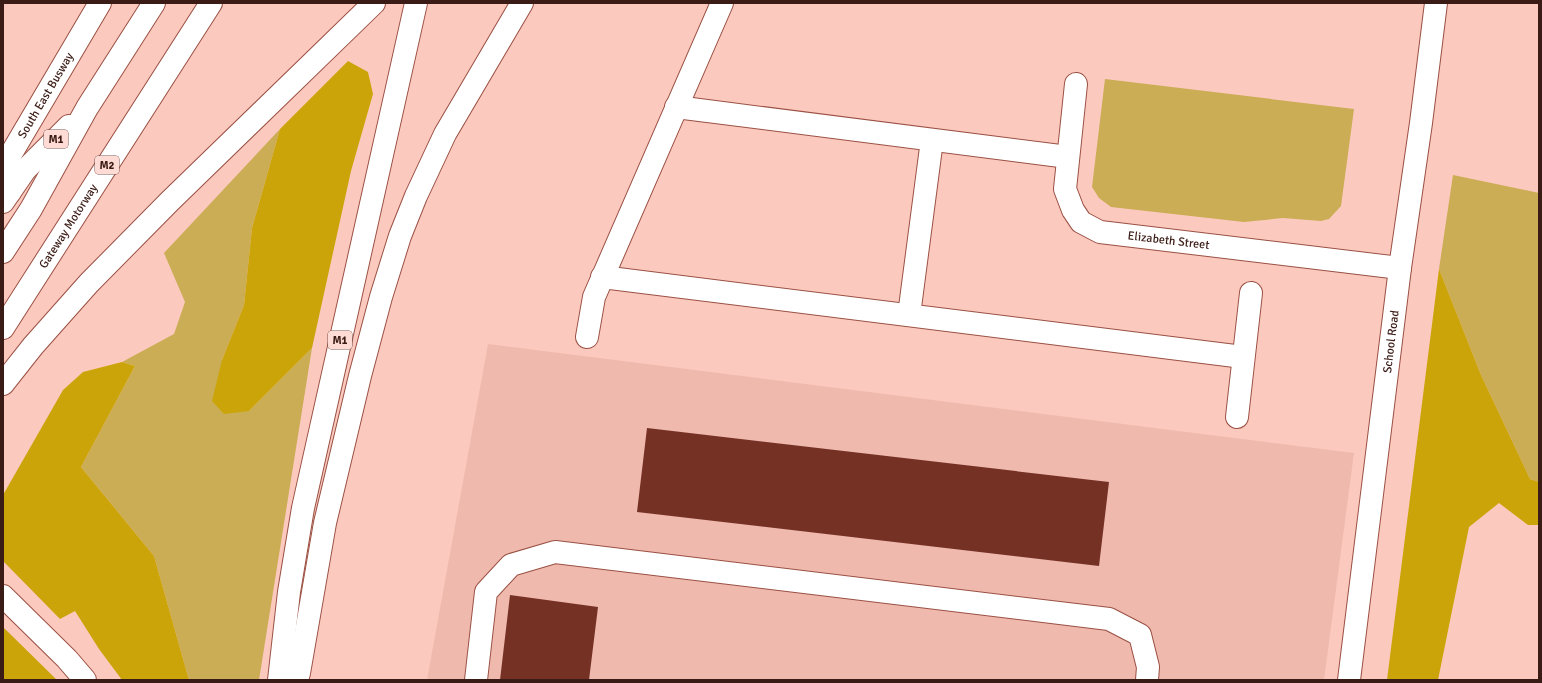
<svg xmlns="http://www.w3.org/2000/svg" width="1542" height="683" viewBox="0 0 1542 683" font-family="Signika,sans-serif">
	<rect width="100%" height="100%" fill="#fcc9bf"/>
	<path fill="#efb9ae" d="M488,344L1354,453L1324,680H427Z"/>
	<path fill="#caad54" d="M1105,79L1354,109L1341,206L1329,219L1321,221L1283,218L1244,222L1111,207L1099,198L1092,187Z
		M280,129L252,228L244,305L222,360L249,411L312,348L259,680H189L154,556L81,467L135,366L122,362L174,334L185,302L164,253Z
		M1453,175L1539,193V482L1530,479L1481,375L1439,269Z"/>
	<path fill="#cba409" d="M348,61L368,72L373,94L351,171L312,348L249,411L224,414L212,401L222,360L244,305L252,228L280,129Z
		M1439,269L1481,375L1530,479L1539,482V525H1528L1499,503L1469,527L1438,680H1387Z
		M122,362L135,366L81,467L154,556L189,680H122L99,649L75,611L60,619L3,561V495L63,390L83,372Z
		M3,627L57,680H3Z"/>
	<path fill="#763125" d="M647,428L1109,482L1099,566L637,512Z
		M510,595L598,607L589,680H500Z"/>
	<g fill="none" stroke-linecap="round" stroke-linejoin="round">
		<defs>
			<g id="minor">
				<path id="s1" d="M1076,84L1065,189L1073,210L1081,222L1100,232L1400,268"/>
				<path d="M676,107L1068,157"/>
				<path id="s2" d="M10,192L8,159L100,3"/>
				<path d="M602,277L1243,357"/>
				<path d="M909,315L932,140"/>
				<path d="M587,337L594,297L722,3"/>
				<path d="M1237,417L1251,293"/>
				<path d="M3,596L67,659L85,680"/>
				<path d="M476,680L486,592L511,565L555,552L1109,619L1140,635L1148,667L1147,680"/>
				<path id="s3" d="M1349,680L1400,268L1421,123L1436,3"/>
			</g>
			<g id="highway">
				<path d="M3,202L25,170L69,126"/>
				<path d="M3,252L31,209L87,108L154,3"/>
				<path id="s4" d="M3,328L211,3"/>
				<path d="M3,384L33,346L89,283L170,201L374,3"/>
				<path d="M279,680L289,592L303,508L416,3"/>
				<path d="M297,680L299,673L325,523L360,376L381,297L400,236L416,196L445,134L522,3"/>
			</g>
		</defs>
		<use href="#minor" stroke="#9a5043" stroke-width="24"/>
		<use href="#highway" stroke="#9a5043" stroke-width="24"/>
		<use href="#minor" stroke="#fff" stroke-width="22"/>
		<use href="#highway" stroke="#fff" stroke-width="22"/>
	</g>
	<g text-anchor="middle" stroke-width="4" stroke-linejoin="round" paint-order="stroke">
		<g fill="#fedbd4" stroke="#75554e" stroke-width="1">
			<rect x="44" y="130" width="24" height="18" rx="3"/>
			<rect x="95" y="156" width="24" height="18" rx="3"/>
			<rect x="328" y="331" width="24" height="18" rx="3"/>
		</g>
		<g font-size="11" font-weight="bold" fill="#3a1b15">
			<text x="56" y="143">M1</text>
			<text x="107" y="169">M2</text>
			<text x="340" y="344">M1</text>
		</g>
		<g font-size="12" fill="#3a1b15" stroke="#fedbd4">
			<text dy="4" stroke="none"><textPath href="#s2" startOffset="107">South East Busway</textPath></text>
			<text dy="4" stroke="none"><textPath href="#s4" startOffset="121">Gateway Motorway</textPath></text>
			<text dy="4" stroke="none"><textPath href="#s1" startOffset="233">Elizabeth Street</textPath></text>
			<text dy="4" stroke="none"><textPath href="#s3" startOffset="341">School Road</textPath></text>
		</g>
	</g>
	<rect width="1542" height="683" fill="none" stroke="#3a1b15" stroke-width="8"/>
</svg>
